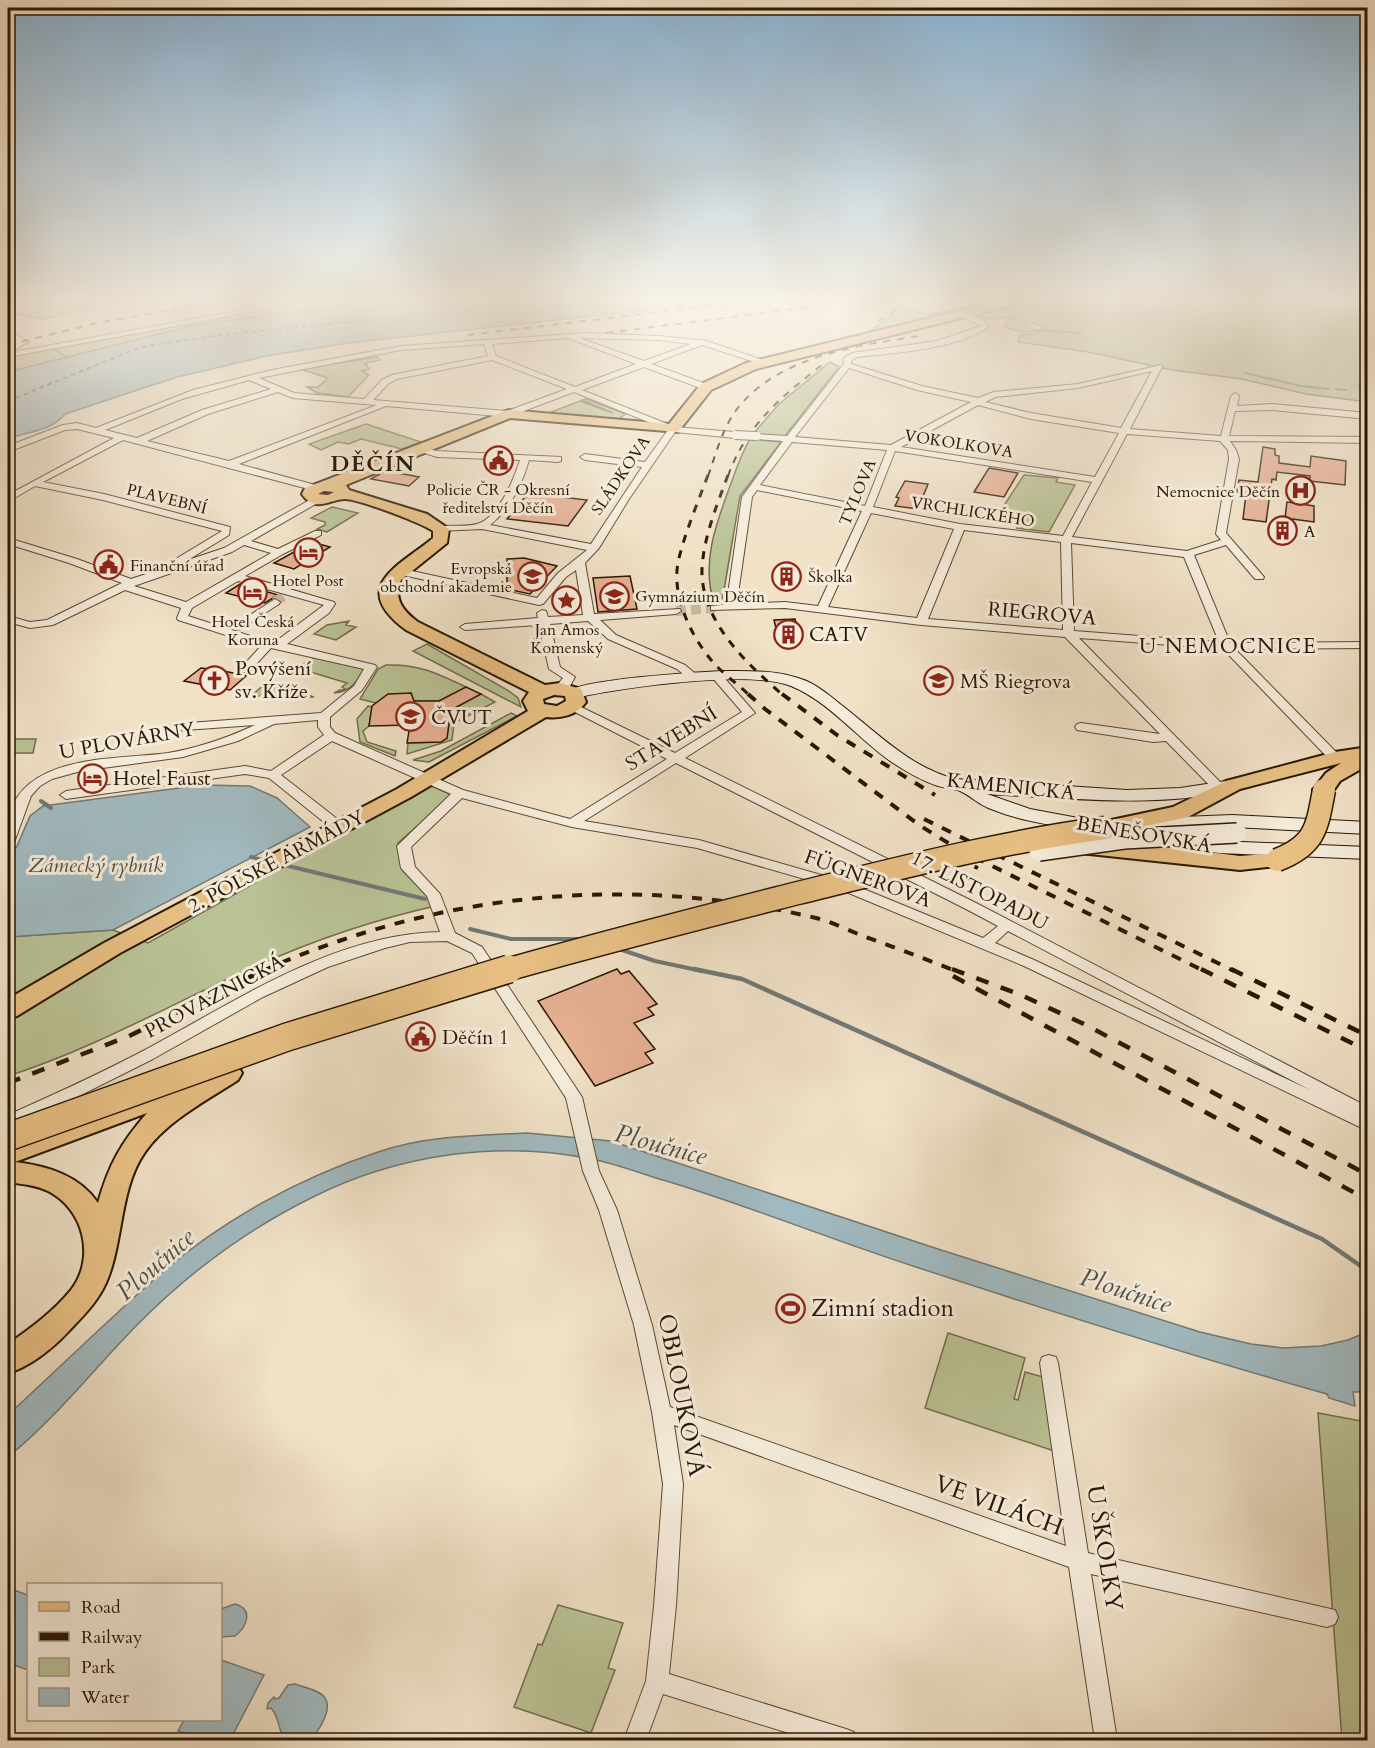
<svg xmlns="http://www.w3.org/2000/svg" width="1375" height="1748" viewBox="0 0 1375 1748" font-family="Cardo,serif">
	<rect width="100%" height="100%" fill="#f0e1c7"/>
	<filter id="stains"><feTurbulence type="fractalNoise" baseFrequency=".00333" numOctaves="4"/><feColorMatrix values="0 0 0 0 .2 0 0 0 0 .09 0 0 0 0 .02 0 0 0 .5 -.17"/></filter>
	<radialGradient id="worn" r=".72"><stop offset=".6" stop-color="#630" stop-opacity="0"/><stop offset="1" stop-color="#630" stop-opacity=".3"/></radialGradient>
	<path fill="#bac396" stroke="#726d4c" stroke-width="1.5" d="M8,301H127L43,319L8,313Z
		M320,301H374L191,326L8,372V356L288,304Z
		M989,301H1004L869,332L901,309L929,314L967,308Z
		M1022,301H1367V402L1306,394L1242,379L1172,370L1088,352L1018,342L1020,335L1034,334L1046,327L1021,320L1035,331L1025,332L1009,329L1004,326L1009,320L1018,319C1001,314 991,325 973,313Z
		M377,357L380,360L365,363L369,369L362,371L369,375L348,397L317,393L307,387H318L328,378L300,369Z
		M830,362L839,367L785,436L753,434L779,404Z
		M586,399L626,414L617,420L546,414L580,401L613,413L582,400Z
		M366,424L421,442L402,449L361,439L349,444L338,442L321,450L309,444Z
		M750,439L781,442L740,496L722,602L714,603C701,563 716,524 730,486C736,470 741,454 750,439Z
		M1024,475L1058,478L1056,482L1075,485L1049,532L1017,528L1024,518L999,513Z
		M332,507L358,513L327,532L317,529L325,525V522L311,518Z
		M349,621L346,625L356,627L336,640L314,634L327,625Z
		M427,644L509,691L518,698L521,707L413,651Z
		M314,657L362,668L364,670C355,684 351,691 334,693L340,690H343L345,689L342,687L347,683L297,668Z
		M386,665C419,664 437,673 466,687L439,701H414L411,693L376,703L360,699L378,669Z
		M267,682L314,697L251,696Z
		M481,694L495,702L454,723L452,740L407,754L408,743L441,742L447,738L450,709Z
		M368,706L372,707L369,726L363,731L367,742L396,751L395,756L360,742L357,719Z
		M511,713L517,716L429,762L413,760L441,751Z
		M8,739H36L33,753H8Z
		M429,785L452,795L398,843L403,871L440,905C376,919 314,940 254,967C171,1004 95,1048 8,1076V937L113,930L148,943Z
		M948,1333L1025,1358L1014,1399L1018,1400L1025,1372L1043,1377L1054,1451L925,1408Z
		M1318,1413L1367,1422V1740H1342Z
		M558,1605L623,1623L608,1668L615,1670L591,1733L514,1707L538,1644L542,1645Z"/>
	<path fill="#a1bac1" stroke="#717975" stroke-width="1.5" d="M374,301H731L349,343L266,356L177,377L65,414C50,432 28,431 8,439V372L191,326Z
		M202,785L250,786L277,798L310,827L113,930L8,937V857L17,846L30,816L43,806Z
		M527,1133L611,1141L938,1249L1200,1332L1251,1344L1283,1348L1321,1346L1348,1340L1367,1332V1392H1353L1355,1406L1329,1398L1327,1394C1188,1355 1050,1311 913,1266C829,1239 747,1205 663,1180C640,1173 616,1164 592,1159C499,1140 399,1154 313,1197C248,1229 187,1274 136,1326C93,1370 56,1418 8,1457V1415C58,1369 107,1321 158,1276C220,1221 299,1178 378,1152C425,1136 478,1135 527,1133Z
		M8,1588L28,1595V1670L8,1663Z
		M235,1604C254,1609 247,1627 235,1636L221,1637V1609Z
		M221,1660L264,1675L230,1740H206L178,1731L184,1720H220Z
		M295,1684C303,1687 320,1690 325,1698C333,1710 318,1732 310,1740H279L283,1737C278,1727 279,1717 271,1708L267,1709L268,1703L274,1697L275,1699L279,1698L288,1685Z"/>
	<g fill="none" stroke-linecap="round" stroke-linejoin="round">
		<path stroke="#717975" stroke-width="2" d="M1034,330L1080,333
			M53,348L67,358
			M1245,373L1301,386L1329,389
			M1359,385L1366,380
			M1336,389L1346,390"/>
		<path stroke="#717975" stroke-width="4" d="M41,801L51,808
			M251,857L267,861
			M280,864L425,899
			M470,929L511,939H583
			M619,949L655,961L702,971"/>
		<path stroke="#717975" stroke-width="4.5" d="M694,969L742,979L1322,1239L1368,1271"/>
		<path stroke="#535046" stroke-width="1.5" stroke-dasharray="4.5 4" stroke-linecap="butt" d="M8,401L141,347L220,335L558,301"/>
	</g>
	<path fill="#e7b194" stroke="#291703" stroke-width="1.5" d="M1263,447L1275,449V455L1279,456V463L1310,467L1311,456L1346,461L1345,485L1310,481V476L1277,472L1276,480L1272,479L1266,522L1243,519L1246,494L1237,492L1239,480L1258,482Z
		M989,468L1018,473L1004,497L974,492Z
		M385,471L409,475L419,477L409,486L371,479Z
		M905,481L928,484L918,509L895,506L899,498L896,497Z
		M528,493L587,500L568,526L507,519Z
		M1287,502L1314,506V522L1285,518Z
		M312,542L330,547L294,569L274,563Z
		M524,558L557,566L530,594L507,589V559Z
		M630,576L637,609L598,612L593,578Z
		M240,584L278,595L265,603L226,593Z
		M795,619L801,640L779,641L774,620Z
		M201,668L224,671L246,676L230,690L184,681Z
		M466,687L481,694L451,710L447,738L441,742L407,743L410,725L369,726L372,706L388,694L411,693L414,701H439Z
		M617,969L621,974L629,971L657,1004L648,1008L654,1015L634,1023L655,1049L645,1053L653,1063L595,1086L538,1001Z"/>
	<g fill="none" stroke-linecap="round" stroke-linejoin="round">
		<path stroke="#c8b9a0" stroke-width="10" stroke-dasharray="10 5" stroke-linecap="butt" d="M275,602L285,595
			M676,611L715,608
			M234,629L244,622"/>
		<defs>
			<path id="street" d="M292,301H311L8,357V353Z
				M959,311H965L988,323V327C959,349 893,353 857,357L851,361V364L922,386L978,398L994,392L1078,384L1161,365L1162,367L1130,429L1221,436L1231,396L1235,393L1239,396L1237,406L1272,404L1368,413V419L1272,410L1235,411L1229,436L1368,437V443L1230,441L1236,450L1239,459L1226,533L1264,577L1263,579H1255L1226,545L1194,555L1230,643L1368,642V648L1235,649L1339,755L1341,758L1339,761H1331L1223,649L1079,638L1223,785L1225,788L1219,792L1215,791L1166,741L1153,742L1077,730L1075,727L1077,724L1081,723L1160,734L1065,637L921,625L785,608L711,610V606L732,604L728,594L742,497L783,441L757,439L753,436L754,434L787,436L843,365L844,358L852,353L937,341L981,326L959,315ZM849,368L917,390L971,402L891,445L795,437ZM1152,371L1121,428L1031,413L985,402L996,397L1078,388ZM978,405L1031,419L1119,433L1095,477L901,447ZM1127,434L1220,441L1228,450L1229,459L1216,534L1221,540L1187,551L1072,537ZM792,442L887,450L865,506L760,485ZM895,451L1092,482L1063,536L960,524L873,507ZM757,490L862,511L818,606L785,602L742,604L738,594L752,497ZM871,513L954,529L917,618L828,607ZM964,530L1061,542L1063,630L928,619ZM1071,543L1184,557L1219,642L1074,631Z
				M585,333L659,336L707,341L768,362L761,364L702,345L651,364L709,385V389H703L644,367L582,390L675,427L735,432L739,435L735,438L675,432L629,499L599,548L585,563L594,614L680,609L681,611L676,614L600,620L616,635L685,665L698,676V680H690L677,669L608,639L588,621L550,624L560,667L575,677L570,686L560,692L554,689L563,678L549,669L539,625L465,630L460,627L465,624L538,618L537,613L542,610L546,611L548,617L583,615L576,570L566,577L543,604L539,605L398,574L393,571L398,568L537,598L558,573L587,550L482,529L438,531V527C450,524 468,528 480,523C500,514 514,479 520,460L437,457L415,450L419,447L437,451L561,457V461L558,462L529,460C522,485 510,509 490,525L591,544L642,467L585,460L580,457L585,454L645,462L668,430L574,392L508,417L386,406L239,464L319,486V490L316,491L123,440L43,482L104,494L230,527L229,535L188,560L224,548L315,497H321V501L251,541L278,549L315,531H321V535L283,554L245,576L334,602L335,604L329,613L287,644L375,665L377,667L362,690L330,717V727L335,733L463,790L570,819L667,759L569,709L567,707L569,705H577L675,753L742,712L711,676L713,674H721L755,713L685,758L976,903L1368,1107V1131L1024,966L839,889L697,848L572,827L462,798L411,847L415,867L440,894L455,933L482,947L582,1097L599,1171L617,1210L652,1325L670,1407L1066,1546L1040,1363L1042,1357L1049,1355L1056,1357L1058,1363L1088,1553L1335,1610L1338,1617L1335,1624L1327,1627L1091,1574L1117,1740H1095L1069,1567L674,1425L683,1484L676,1606L669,1674L846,1729L854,1732L857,1740H811L663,1694L646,1740H624L646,1681L654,1606L663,1484L652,1412L634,1325L599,1210L583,1171L566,1098L472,953L447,941L410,942L385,948L328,967L263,997L153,1059L61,1105L8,1128V1115C53,1095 99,1074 143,1051C235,1002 333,934 440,932L427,896L401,868L397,846L451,794L332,741L281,775L345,825L347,828L340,832L335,831L269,778L245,774L66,799L60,795L66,791L245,766L271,771L324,735L318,727V720L274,724L238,741L183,757L81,771L52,779L40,786L31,796L15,840L8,844C8,837 6,828 8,821C20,753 116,760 168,753C198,748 227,738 255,725L171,731L169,728L171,725L175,724L321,713L354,686L364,669L271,648L249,672H241V668L261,646L178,620L177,618L181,608L125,590L53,625L30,628L8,622V616L30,622L47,620L122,583L69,563L8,544V538L77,559L131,579L176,564L173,562L174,560L222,531L103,500L35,486L8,502V495L114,438L77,429L65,430L8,452V446L63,425L77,423L96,428L193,390L272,370L401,346ZM568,338L636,364L575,387L496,356L492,344ZM579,338L659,340L691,344L644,361ZM484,344L488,356L392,375L382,380L364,399L294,393L259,378L401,350ZM492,360L567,389L507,411L373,400L388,384L397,379ZM249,380L271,389L202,410L137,438L105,430L182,399ZM278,392L293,398L377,405L229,461L147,441L208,414ZM244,545L271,553L186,602L134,586L232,552ZM238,581L324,605L275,642H269L188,616L192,608ZM676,763L966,909L998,926L983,938L849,883L699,840L584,821ZM1008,931L1310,1090L1034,960L995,943Z
				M275,599L280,602L279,604L248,624H240L239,622Z"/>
			<path id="secondary" d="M8,329L28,342L8,354V346L14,342L8,337Z
				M723,671C750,671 776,670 801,679C817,684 831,697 844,707C878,734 913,769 956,779L1127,790L1180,788L1233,780L1239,781L1242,785L1239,789C1157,809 1071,798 987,794L1030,809L1105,823L1107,827L1105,831L1098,833C1062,826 1025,823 991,809C979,805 971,796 960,791C954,788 945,788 938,786C922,781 907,772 893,763C859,740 830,702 791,686C749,669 621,688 574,698L566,693C577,679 699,672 723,671Z
				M1232,815L1368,822V834L1232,827L1131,831L1124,829L1122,825L1124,821L1131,819Z
				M1162,834L1219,841L1368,847V859L1219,853L1155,844L1153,840L1155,836Z"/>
			<path id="primary" d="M1000,301H1020L1018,304L756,369L711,390L678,432L510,418L346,485L349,490L427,514L449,529L447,543L401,580C393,599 403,611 418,622L545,685L560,683L581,689L586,702C577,715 561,719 546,717L411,797L120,953L17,1016L8,1018V999L104,943L397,789L528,711L523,701L529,692L406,630C347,586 400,566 433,538V531C422,523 356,498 344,499C329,500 315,513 302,494L305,488L508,410L669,424L701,384L746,363ZM324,491L334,492L328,495L318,494ZM554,695L565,696L566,701L557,706L544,704L543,699Z
				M1368,747V765L1340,781L1331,794L1324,796L1317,794L1313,790L1326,773L1341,763L1240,789L1188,817L1105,835L1097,833L1094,828L1097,823L1173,807L1226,781L1335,752Z
				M1088,841L1152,845L1240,856L1277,853L1285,855L1288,860L1285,865L1240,870L1080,853L1077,848L1080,843Z
				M229,1064L238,1066L242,1073L238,1080C206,1101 168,1120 145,1152C119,1189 124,1242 106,1283C97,1303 82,1317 67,1333C52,1349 29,1367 8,1373V1344C31,1328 53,1312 71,1290C96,1258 84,1209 48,1191C36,1185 21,1184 8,1182V1143L179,1081L188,1079L197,1081L220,1066ZM147,1113C121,1143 109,1164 98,1203C79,1175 47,1166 15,1162Z"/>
		</defs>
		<use href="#street" stroke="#5b4a34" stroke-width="2"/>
		<use href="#secondary" stroke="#291703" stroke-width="2"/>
		<use href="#primary" stroke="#291703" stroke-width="4"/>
		<use href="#street" fill="#f5ecdb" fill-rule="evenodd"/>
		<use href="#secondary" fill="#f5ecdb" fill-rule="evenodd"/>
		<use href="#primary" fill="#e8c084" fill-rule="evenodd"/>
		<path stroke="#291703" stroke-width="2" stroke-dasharray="7 7" stroke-linecap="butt" d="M742,304L768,301
			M878,321L911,301
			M606,333L858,301
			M468,335L750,301
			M8,345L97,323L223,301
			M708,476C716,454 722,429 737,409C778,356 859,345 920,336
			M728,476C746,425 784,394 826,362"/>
		<path stroke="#291703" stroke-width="3" stroke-dasharray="8 8" stroke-linecap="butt" d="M708,475C698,502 686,530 679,558C670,593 690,635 712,661C723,674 738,684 750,696
			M728,475C717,505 704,536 702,568C700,621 747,664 784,696"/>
		<path stroke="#291703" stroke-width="4" stroke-dasharray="10 10" stroke-linecap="butt" d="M748,694L765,709L919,825L958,849L1204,971
			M782,694L837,735L935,795
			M924,819L1234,971
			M956,859L978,868
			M263,971C288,959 313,950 339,941C493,888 658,880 816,918C832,922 848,930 863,936C894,947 925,959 956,971"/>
		<path stroke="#291703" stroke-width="4.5" stroke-dasharray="13 13" stroke-linecap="butt" d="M952,969L1021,995L1086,1025L1368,1175
			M1201,969L1368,1051
			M1231,969L1368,1036
			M953,976L1368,1200
			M8,1083L129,1036L266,969"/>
		<defs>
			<path id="street-bridge" d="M735,435L757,436"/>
			<path id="secondary-bridge" d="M1039,851L1124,839L1237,833"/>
			<path id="primary-bridge-far1" d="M1277,860C1316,845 1317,827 1324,790
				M503,971C601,943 700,918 798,893C900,868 1001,842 1105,828"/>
			<path id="primary-bridge" d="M8,1137L287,1037L509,969"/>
		</defs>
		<use href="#street-bridge" stroke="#5b4a34" stroke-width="10" stroke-linecap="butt"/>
		<use href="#secondary-bridge" stroke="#291703" stroke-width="22" stroke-linecap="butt"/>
		<use href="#primary-bridge-far1" stroke="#291703" stroke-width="25" stroke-linecap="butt"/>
		<use href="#primary-bridge" stroke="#291703" stroke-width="30" stroke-linecap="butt"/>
		<use href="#street-bridge" stroke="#f5ecdb" stroke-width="8"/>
		<use href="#secondary-bridge" stroke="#f5ecdb" stroke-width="19"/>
		<use href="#primary-bridge-far1" stroke="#e8c084" stroke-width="22"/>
		<use href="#primary-bridge" stroke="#e8c084" stroke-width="27"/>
	</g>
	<linearGradient id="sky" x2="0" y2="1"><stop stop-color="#8bb6d8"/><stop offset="0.55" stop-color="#f8f2e6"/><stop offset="1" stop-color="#f8f2e6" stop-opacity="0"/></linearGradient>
	<rect width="1375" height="545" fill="url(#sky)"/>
	<defs>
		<symbol id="civic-ring" viewBox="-11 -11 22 22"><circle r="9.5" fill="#f5ecdb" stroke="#8f2418" stroke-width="1.5"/><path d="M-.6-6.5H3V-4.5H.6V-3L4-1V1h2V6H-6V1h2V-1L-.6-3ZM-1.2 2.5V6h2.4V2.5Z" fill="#8f2418"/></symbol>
		<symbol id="hospital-ring" viewBox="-11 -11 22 22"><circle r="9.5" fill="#f5ecdb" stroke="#8f2418" stroke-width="1.5"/><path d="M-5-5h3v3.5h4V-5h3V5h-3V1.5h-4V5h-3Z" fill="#8f2418"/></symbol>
		<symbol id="building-ring" viewBox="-11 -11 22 22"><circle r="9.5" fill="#f5ecdb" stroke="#8f2418" stroke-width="1.5"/><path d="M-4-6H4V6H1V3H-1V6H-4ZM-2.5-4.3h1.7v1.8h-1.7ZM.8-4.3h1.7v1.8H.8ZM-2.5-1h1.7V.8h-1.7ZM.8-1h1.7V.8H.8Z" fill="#8f2418"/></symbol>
		<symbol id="hotel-ring" viewBox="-11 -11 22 22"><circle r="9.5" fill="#f5ecdb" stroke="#8f2418" stroke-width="1.5"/><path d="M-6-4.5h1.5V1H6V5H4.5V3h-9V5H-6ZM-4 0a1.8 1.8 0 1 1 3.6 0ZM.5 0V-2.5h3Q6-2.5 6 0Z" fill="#8f2418"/></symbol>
		<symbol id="university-ring" viewBox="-11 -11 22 22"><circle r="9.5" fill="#f5ecdb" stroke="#8f2418" stroke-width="1.5"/><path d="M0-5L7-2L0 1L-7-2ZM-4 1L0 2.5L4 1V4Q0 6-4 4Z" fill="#8f2418"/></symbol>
		<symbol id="sight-ring" viewBox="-11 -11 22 22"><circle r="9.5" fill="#f5ecdb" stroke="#8f2418" stroke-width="1.5"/><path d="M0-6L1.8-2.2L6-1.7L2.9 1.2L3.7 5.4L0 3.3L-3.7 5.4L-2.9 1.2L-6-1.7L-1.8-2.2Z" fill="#8f2418"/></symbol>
		<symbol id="church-ring" viewBox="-11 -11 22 22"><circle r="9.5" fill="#f5ecdb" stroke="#8f2418" stroke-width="1.5"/><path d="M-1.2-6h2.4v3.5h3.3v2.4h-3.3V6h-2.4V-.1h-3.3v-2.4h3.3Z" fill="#8f2418"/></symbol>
		<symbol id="school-ring" viewBox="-11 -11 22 22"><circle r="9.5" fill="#f5ecdb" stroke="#8f2418" stroke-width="1.5"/><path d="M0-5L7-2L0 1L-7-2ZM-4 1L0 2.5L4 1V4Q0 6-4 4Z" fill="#8f2418"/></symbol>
		<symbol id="stadium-ring" viewBox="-11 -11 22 22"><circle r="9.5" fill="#f5ecdb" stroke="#8f2418" stroke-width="1.5"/><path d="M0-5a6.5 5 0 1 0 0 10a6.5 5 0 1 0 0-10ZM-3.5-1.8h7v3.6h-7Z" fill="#8f2418"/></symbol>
	</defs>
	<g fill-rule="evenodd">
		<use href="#civic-ring" x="482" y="444" width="33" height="33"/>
		<use href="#hospital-ring" x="1284" y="474" width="33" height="33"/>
		<use href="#building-ring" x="1266" y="514" width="33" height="33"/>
		<use href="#hotel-ring" x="292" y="536" width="33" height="33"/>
		<use href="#civic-ring" x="92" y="548" width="33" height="33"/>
		<use href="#building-ring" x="770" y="560" width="33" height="33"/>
		<use href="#university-ring" x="516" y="560" width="33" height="33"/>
		<use href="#hotel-ring" x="236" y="576" width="33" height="33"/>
		<use href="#university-ring" x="598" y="580" width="33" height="33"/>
		<use href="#sight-ring" x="550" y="584" width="33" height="33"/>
		<use href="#building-ring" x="772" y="618" width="33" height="33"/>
		<use href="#church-ring" x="198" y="664" width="33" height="33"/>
		<use href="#school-ring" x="922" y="664" width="33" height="33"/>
		<use href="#university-ring" x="394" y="700" width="33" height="33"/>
		<use href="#hotel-ring" x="76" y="762" width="33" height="33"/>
		<use href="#civic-ring" x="404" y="1020" width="33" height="33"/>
		<use href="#stadium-ring" x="774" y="1292" width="33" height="33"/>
	</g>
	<g text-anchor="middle" stroke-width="6" stroke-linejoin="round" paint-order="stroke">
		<g font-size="16" fill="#291703" stroke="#f5ecdb">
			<text transform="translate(959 443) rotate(9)" y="6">VOKOLKOVA</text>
			<text transform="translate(620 475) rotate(-56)" y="6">SLÁDKOVA</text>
			<text transform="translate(857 492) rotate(-67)" y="6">TYLOVA</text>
			<text transform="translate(167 498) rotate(14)" y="6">PLAVEBNÍ</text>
			<text transform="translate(973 511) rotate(9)" y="6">VRCHLICKÉHO</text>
		</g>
		<g font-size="16" fill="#291703" stroke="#f5ecdb">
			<text x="498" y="495">Policie ČR - Okresní<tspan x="498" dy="18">ředitelství Děčín</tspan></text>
			<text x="1280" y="497" text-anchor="end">Nemocnice Děčín</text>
			<text x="1304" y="537" text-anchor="start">A</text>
			<text x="130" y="571" text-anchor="start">Finanční úřad</text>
			<text x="512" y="574" text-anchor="end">Evropská<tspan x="512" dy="18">obchodní akademie</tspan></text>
			<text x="808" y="582" text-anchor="start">Školka</text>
			<text x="308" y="586">Hotel Post</text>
			<text x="635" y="602" text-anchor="start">Gymnázium Děčín</text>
			<text x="253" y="627">Hotel Česká<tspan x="253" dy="18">Koruna</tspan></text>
			<text x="567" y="635">Jan Amos<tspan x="567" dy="18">Komenský</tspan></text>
		</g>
		<g font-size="20" fill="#291703" stroke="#f5ecdb">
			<text transform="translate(1042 613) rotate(5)" y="7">RIEGROVA</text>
			<text transform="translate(671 738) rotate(-32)" y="7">STAVEBNÍ</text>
			<text transform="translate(127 740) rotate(-10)" y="7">U PLOVÁRNY</text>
			<text transform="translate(1011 786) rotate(6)" y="7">KAMENICKÁ</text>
			<text transform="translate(1144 834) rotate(10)" y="7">BENEŠOVSKÁ</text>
			<text transform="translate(276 861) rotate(-28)" y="7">2. POLSKÉ ARMÁDY</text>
			<text transform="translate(868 878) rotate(20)" y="7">FÜGNEROVA</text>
			<text transform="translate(980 890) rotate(27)" y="7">17. LISTOPADU</text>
			<text transform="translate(214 996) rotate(-28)" y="7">PROVAZNICKÁ</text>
		</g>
		<g font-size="20" fill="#291703" stroke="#f5ecdb" text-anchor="start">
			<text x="809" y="641">CATV</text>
			<text x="235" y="675">Povýšení<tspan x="235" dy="23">sv. Kříže</tspan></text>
			<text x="960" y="688">MŠ Riegrova</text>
			<text x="431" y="724">ČVUT</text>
			<text x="113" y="785">Hotel Faust</text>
			<text x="442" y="1044">Děčín 1</text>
		</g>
		<g font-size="21" letter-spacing="1.5" fill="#291703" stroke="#f5ecdb">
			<text x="1228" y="653">U NEMOCNICE</text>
		</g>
		<g font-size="21" font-style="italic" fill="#535046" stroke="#f5ecdb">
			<text x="96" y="872">Zámecký rybník</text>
		</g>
		<g font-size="22" font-weight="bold" letter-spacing="1.5" fill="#291703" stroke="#f5ecdb">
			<text x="373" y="471">DĚČÍN</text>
		</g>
		<g font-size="24" fill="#291703" stroke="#f5ecdb" text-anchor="start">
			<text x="811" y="1316">Zimní stadion</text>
		</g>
		<g font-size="24" fill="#291703" stroke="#f5ecdb">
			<text transform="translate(682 1395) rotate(79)" y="8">OBLOUKOVÁ</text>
			<text transform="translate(999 1505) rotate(20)" y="8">VE VILÁCH</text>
			<text transform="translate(1105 1548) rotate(81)" y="8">U ŠKOLKY</text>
		</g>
		<g font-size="26" font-style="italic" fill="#535046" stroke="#f5ecdb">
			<text transform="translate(661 1144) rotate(15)" y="9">Ploučnice</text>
			<text transform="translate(155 1264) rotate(-41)" y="9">Ploučnice</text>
			<text transform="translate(1126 1290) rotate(18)" y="9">Ploučnice</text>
		</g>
	</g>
	<rect width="1375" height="1748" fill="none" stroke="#f0e1c7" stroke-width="30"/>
	<rect x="9" y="9" width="1357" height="1730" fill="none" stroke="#291703" stroke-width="3"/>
	<rect x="15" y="15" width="1345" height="1718" fill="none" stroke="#291703" stroke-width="1.5"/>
	<rect x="27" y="1583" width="195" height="138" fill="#f5ecdb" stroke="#a39785" stroke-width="1.5"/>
	<rect x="39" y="1602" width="30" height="9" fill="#e8c084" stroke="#a39785" stroke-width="1.5"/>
	<text x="81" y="1613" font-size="18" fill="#291703">Road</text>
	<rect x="39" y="1632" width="30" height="9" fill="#291703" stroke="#a39785" stroke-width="1.5"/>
	<text x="81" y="1643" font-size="18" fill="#291703">Railway</text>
	<rect x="39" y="1658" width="30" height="18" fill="#bac396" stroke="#a39785" stroke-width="1.5"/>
	<text x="81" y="1673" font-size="18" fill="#291703">Park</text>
	<rect x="39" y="1688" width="30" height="18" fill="#a1bac1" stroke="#a39785" stroke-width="1.5"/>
	<text x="81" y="1703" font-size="18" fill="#291703">Water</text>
	<rect width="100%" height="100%" filter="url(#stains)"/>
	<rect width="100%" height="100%" fill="url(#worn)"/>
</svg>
